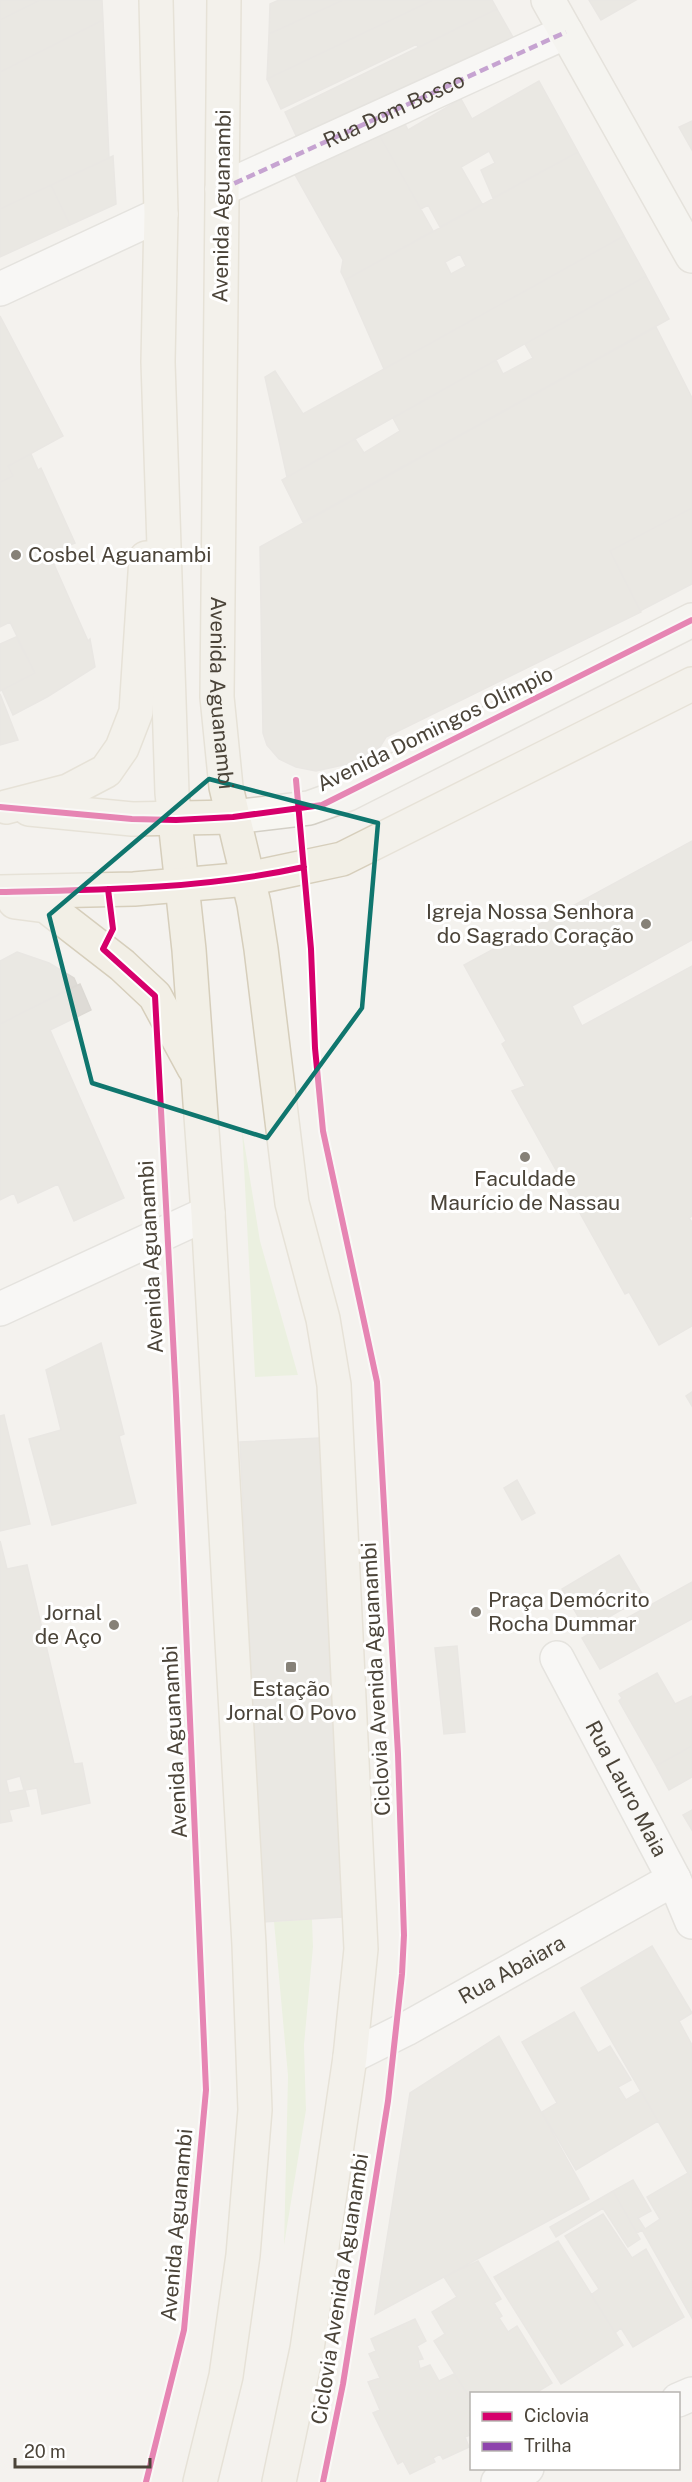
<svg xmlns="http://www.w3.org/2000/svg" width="692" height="2482" viewBox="0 0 692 2482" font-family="'Public Sans',sans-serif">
	<rect width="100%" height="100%" fill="#f4f2ee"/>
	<path fill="#e1eecf" d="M242,1129L260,1241L298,1375L255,1377Z
		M312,1919L313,1947L304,2045L306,2110L284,2245L288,2076L274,1922Z"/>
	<path fill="#dedbd6" stroke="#dcd9d4" stroke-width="1.5" fill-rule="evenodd" d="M0,0H40L0,20Z
		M40,0H102L103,20L0,72V20Z
		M279,0H343L269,34L270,4Z
		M343,0H433L267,79L269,34Z
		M433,0H492L497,9L418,48L417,44L281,109L267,79Z
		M589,0H636L601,20Z
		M497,9L514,39L300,144L285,112Z
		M103,20L109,158L0,209V72Z
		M539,81L578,152L493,198L481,170L495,163L489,151L461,167L482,204L440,227L428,205L421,209L377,131L402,118L408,130L461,99L472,119Z
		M692,121V150L679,127Z
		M377,131L433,231L345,280L341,272L343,260L293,171Z
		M578,152L624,236L384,369L345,280ZM460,254L466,266L451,274L445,262Z
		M113,156L116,204L70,225L51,185Z
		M51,185L70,225L0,257V209Z
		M624,236L646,276L287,477L265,377L275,371L303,414Z
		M646,276L669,319L303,522L282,480L355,439L364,453L400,431L393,418L496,360L503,374L533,358L525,344Z
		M0,316L63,436L8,466L13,476L0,482Z
		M656,327L692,398V508L610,551L641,612L386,737L380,747L352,763L316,771L296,767L279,759L267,745L263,733L260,547Z
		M31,454L38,470L41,468L75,543L49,553L88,641L90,639L95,667L47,697L13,715L2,690L35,673L10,622L0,627V482L13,476L8,466Z
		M692,508V584L640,611L610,551Z
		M16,637L35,673L0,691V644Z
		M0,694L18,740L0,745Z
		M692,841V940L572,1006L582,1026L692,966V1216L689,1218L692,1222V1326L659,1345L629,1292L625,1294L512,1091L525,1086L502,1044L506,1041L464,965Z
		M17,952L49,963L74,978L77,985L0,1024V961Z
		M80,984L91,1010L50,1030L124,1198L74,1221L58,1184L18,1203L14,1193L0,1200V1024Z
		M101,1343L124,1434L119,1436L136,1503L52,1525L29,1439L61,1430L46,1370Z
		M692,1392V1406L686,1396Z
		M4,1415L30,1524L0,1531V1416Z
		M319,1438L342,1917L263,1922L240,1442Z
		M517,1480L535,1513L522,1520L504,1488Z
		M0,1541L7,1569L27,1565L74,1764L82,1763L90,1803L42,1814L37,1788L25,1790L29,1806L9,1810L12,1821L0,1823ZM20,1776L24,1790L9,1793L6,1780Z
		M619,1555L644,1597L586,1630L562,1589Z
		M692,1582V1619L600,1669L582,1638L615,1619L618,1623Z
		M457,1646L465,1732L444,1734L435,1648Z
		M657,1673L675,1704L692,1696V1746L656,1766L619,1701L622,1698L619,1694Z
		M692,1746V1777L669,1790L656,1766Z
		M692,1810V1830L683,1815Z
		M652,1946L692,2013L679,2021L692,2045V2180L581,1988Z
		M574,2012L598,2053L610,2046L631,2080L618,2087L626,2100L641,2091L658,2121L576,2170L542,2112L557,2103L522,2042Z
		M499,2036L589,2199L375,2314L410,2093Z
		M688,2173L692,2180V2318L642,2230L637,2233L613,2191L633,2180L651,2211L638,2218L645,2229L660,2219L647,2197Z
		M613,2191L640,2239L628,2247L603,2208L556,2237L550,2227Z
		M603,2214L632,2258L646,2249L684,2317L633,2347L621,2328L615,2333L591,2295L599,2289L565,2236Z
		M558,2241L623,2345L561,2384L494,2277Z
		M478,2261L501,2299L494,2303L502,2316L499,2318L508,2332L517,2326L552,2383L534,2394H472V2401L434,2341L445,2334L432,2312L457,2297L444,2277Z
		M415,2319L426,2341L417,2346L423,2359L418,2360L420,2369L430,2365L439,2381L454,2374L472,2401V2430L468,2431L470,2435L465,2437L469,2447L443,2459L440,2454L433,2458L435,2462L410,2474L403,2461L398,2464L373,2413L380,2410L368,2382L380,2378L369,2354L376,2351L371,2339Z"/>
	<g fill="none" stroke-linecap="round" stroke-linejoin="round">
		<defs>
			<path id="pedestrian" d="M222,189L566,32"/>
			<g id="minor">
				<path d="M0,289L161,214"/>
				<path d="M0,1309L208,1213"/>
				<path id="s1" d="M557,1658L674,1879L692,1922"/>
				<path id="s2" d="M350,2057L406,2029L674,1879"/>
				<path d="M678,2400L692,2394"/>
				<path d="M498,2482L527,2468"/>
			</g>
			<path id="secondary" d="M548,0L692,256
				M233,817L309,808L348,794L692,620"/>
			<g id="primary">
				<path d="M156,0L161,214L158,362L172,793L189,950L208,1213L249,1945L255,2110L243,2255L226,2376L200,2482"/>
				<path id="s3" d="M224,0L217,697L226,787L254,904L261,949L292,1203L323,1319L334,1385L361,1949L350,2057L307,2349L279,2482"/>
				<path d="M6,807L68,791L106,771L122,748L136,712L146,558"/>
				<path d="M29,809L132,819L233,817"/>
				<path d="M0,892L134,889L248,879L342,859L692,684"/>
				<path d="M15,902L46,906L122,965L155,996L194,1068"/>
			</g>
		</defs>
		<use href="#pedestrian" stroke="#d2d0cb" stroke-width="36"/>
		<use href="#minor" stroke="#d2d0cb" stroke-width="36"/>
		<use href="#secondary" stroke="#d3cfc5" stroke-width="36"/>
		<use href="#primary" stroke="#d6cebb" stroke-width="36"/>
		<use href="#pedestrian" stroke="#fdfdfc" stroke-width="33"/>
		<use href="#minor" stroke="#fdfdfc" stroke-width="33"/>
		<use href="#secondary" stroke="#f7f6f1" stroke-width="33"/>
		<use href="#primary" stroke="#f2efe6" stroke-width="33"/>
		<path stroke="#8e44ad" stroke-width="4.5" stroke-dasharray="9 4.5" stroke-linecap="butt" id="s4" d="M222,189L566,32"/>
		<defs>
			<path id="cycleway" d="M296,780L311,949L315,1048L323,1131L377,1382L398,1754L404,1935L402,1974L388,2101L343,2384L323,2482
				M0,807L132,819L176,820L233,817L322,805L692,620
				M108,889L113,929L103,949L155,996L176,1396L206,2090L184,2330L146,2482
				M0,892C102,890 203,889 304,867"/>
		</defs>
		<use href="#cycleway" stroke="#fff" stroke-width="10"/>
		<use href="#cycleway" stroke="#d6006c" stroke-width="6"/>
	</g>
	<path d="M0 0H692V2482H0ZM209,779L378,823L362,1008L267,1138L92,1083L49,915Z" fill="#f4f2ee" fill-opacity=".55" fill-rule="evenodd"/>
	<path fill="none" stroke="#0f766e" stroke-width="4.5" stroke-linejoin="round" d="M209,779L378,823L362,1008L267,1138L92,1083L49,915Z"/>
	<g fill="#868178" stroke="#fff" stroke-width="2">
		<circle cx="16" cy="555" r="6"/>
		<circle cx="646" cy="924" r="6"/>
		<circle cx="525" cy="1157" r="6"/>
		<circle cx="476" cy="1612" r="6"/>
		<circle cx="114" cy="1625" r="6"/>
		<rect x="285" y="1661" width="12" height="12" rx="3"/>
	</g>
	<g text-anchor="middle" stroke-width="6" stroke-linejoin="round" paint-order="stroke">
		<g font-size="21" fill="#4b4439" stroke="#fff">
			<text dy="7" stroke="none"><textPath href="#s4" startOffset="189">Rua Dom Bosco</textPath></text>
			<text transform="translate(222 206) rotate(-89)" y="7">Avenida Aguanambi</text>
			<text dy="7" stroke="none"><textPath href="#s3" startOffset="693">Avenida Aguanambi</textPath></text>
			<text transform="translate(435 729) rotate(-26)" y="7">Avenida Domingos Olímpio</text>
			<text transform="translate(151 1257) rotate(-93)" y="7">Avenida Aguanambi</text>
			<text transform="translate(376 1679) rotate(-93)" y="7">Ciclovia Avenida Aguanambi</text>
			<text transform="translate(175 1742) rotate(-93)" y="7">Avenida Aguanambi</text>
			<text dy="7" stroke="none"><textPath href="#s1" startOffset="148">Rua Lauro Maia</textPath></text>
			<text dy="7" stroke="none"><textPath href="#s2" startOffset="184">Rua Abaiara</textPath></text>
			<text transform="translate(177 2225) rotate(-85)" y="7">Avenida Aguanambi</text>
			<text transform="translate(340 2289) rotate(-81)" y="7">Ciclovia Avenida Aguanambi</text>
		</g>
		<g font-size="21" fill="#4b4439" stroke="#fff" text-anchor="start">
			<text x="28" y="562">Cosbel Aguanambi</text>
			<text x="634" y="919" text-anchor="end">Igreja Nossa Senhora<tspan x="634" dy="24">do Sagrado Coração</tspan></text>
			<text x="525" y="1186" text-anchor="middle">Faculdade<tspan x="525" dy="24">Maurício de Nassau</tspan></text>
			<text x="488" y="1607">Praça Demócrito<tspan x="488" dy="24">Rocha Dummar</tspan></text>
			<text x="102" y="1620" text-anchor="end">Jornal<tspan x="102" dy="24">de Aço</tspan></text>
			<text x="291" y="1696" text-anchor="middle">Estação<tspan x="291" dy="24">Jornal O Povo</tspan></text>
		</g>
	</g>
	<rect x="470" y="2392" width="210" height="78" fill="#ffffff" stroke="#b7b4b0" stroke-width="1.5"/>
	<rect x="482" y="2412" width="30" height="9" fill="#d6006c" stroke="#b7b4b0" stroke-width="1.5"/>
	<text x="524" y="2422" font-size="18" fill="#4b4439">Ciclovia</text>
	<rect x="482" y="2442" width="30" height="9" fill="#8e44ad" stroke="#b7b4b0" stroke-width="1.5"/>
	<text x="524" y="2452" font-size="18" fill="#4b4439">Trilha</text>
	<path d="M15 2458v9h135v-9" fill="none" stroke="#4b4439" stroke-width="3"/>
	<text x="24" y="2458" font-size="18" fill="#4b4439" stroke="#ffffff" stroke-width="4.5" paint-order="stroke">20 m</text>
</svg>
